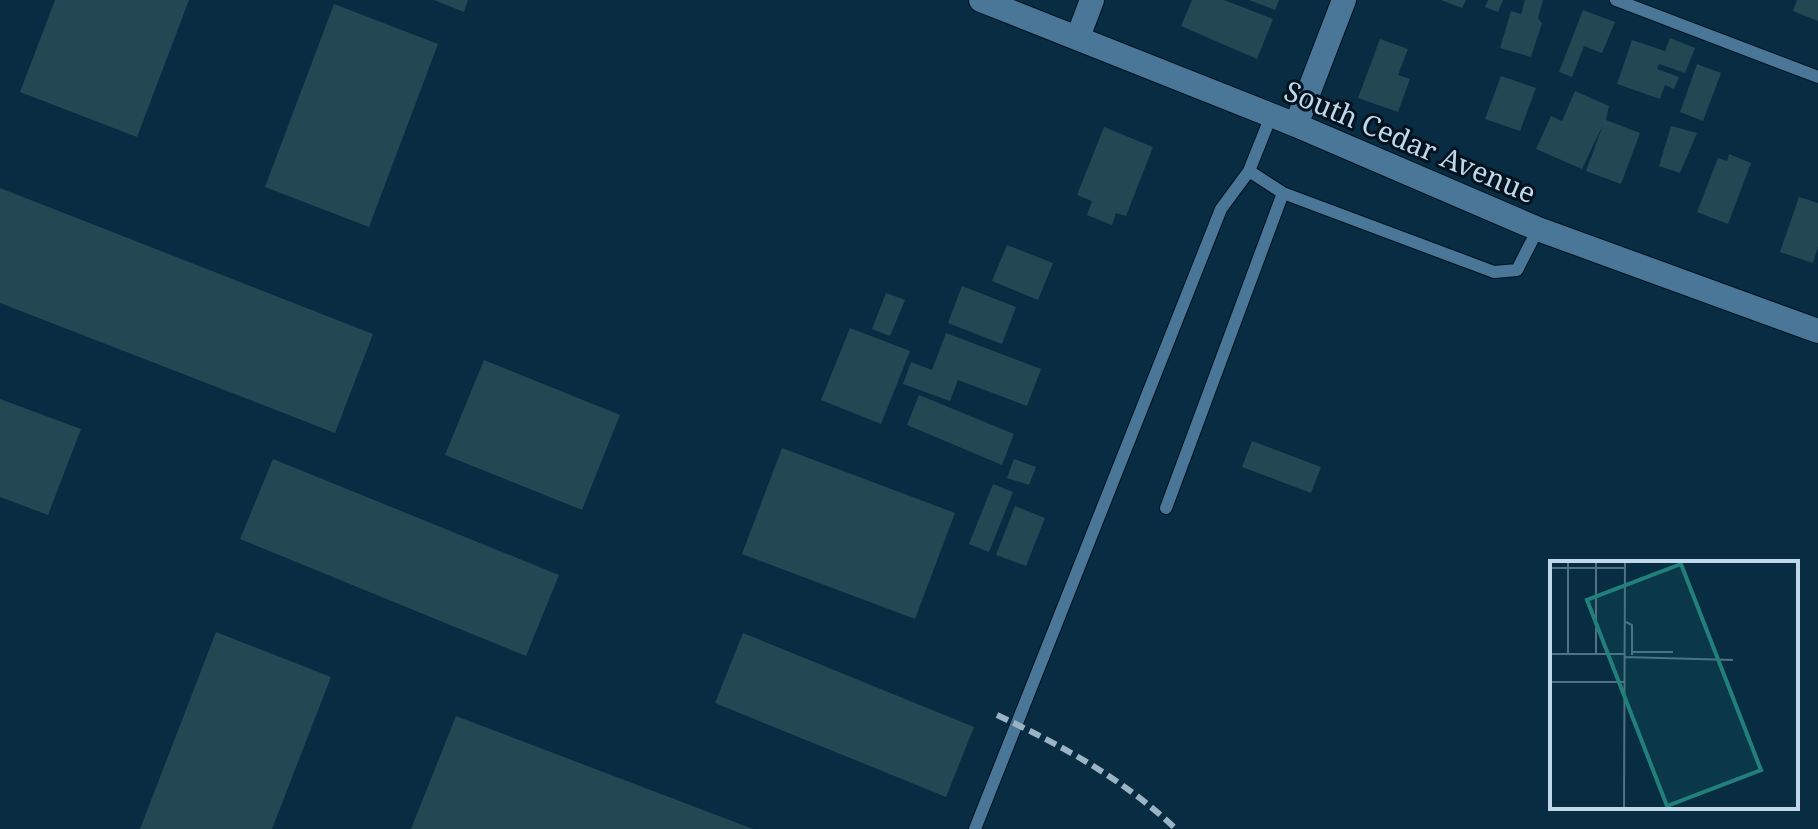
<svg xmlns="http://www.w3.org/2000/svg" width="1818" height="829" viewBox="0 0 1818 829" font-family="'Noto Serif',serif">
	<rect width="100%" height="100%" fill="#082c41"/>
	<path fill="#224854" d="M55,0H189L137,137L20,92Z
		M434,0H468L464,12Z
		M1192,0H1224L1273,19L1257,59L1181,26Z
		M1249,0H1279L1275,10Z
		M1441,0H1466L1462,8Z
		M1488,0H1503L1498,12L1485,7Z
		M1525,0H1543L1538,18L1542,23L1531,57L1500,48L1511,11L1521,14Z
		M1797,0H1818V21L1793,11Z
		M334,4L438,44L369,227L265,187Z
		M1583,10L1615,22L1602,53L1584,46L1572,77L1559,72Z
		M1670,38L1695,48L1685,73L1659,64L1657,69L1679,77L1674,89L1665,85L1660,99L1617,84L1632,40L1665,51Z
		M1380,39L1408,49L1398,75L1410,79L1398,112L1358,98Z
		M1697,64L1721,73L1703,121L1680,112Z
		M1501,76L1536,88L1520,131L1485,119Z
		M1575,91L1609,106L1606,120L1640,133L1621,184L1586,171L1603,125L1582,169L1536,149L1551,116L1562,121Z
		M1671,126L1697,133L1680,173L1659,166Z
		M1104,127L1153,147L1126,216L1116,213L1112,225L1087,215L1092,201L1077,195Z
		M1729,154L1751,163L1728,224L1697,212L1718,158L1727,161Z
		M0,188L373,334L335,433L0,303Z
		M1799,197L1818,203V247L1813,263L1780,252Z
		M1007,245L1053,263L1038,300L992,281Z
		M962,286L1016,307L1002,344L948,323Z
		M886,293L905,300L890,336L872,329Z
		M850,328L910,351L881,424L821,400Z
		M946,333L1041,369L1027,406L958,380L950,401L903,384L911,362L932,370Z
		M484,360L620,415L582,510L445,455Z
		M919,395L1014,434L1002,465L907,425Z
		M0,399L81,429L48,515L0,497Z
		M1252,441L1321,467L1311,493L1242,467Z
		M782,448L955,513L915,619L742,554Z
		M273,459L559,575L526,656L240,539Z
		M1014,459L1036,467L1029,485L1007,478Z
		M993,484L1013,492L989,552L969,544Z
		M1015,506L1045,518L1026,566L996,555Z
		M216,632L331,677L272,829H140Z
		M743,633L974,727L946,797L715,703Z
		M456,716L753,829H411Z"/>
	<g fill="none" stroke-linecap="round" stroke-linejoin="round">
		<defs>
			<path id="lane" d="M1616,0L1818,77
				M1249,171L1283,193L1494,272L1517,270L1538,229
				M1166,508L1283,193
				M975,829L1221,209L1249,171L1271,116"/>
			<path id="street" d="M981,0L1296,125L1538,229L1818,331
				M1078,37L1092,0
				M1296,125L1344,0"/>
		</defs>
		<use href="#lane" stroke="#001322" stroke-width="14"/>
		<use href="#street" stroke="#001322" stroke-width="26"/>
		<use href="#lane" stroke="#4a7797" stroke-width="12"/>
		<use href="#street" stroke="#4a7797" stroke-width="24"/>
		<path stroke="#9ab4c6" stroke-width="6" stroke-dasharray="12 6" stroke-linecap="butt" d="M997,715C1063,746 1123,779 1176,829"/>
	</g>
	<g text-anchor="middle" stroke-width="6" stroke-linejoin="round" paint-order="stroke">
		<g font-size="28" fill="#c1d8ea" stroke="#02131f">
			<text transform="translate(1410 142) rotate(23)" y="10">South Cedar Avenue</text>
		</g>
	</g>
	<g transform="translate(1550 561)">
		<rect width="248" height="248" fill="#082c41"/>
		<path fill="none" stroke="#527185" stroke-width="2" d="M18,0V93M46,0V93M0,7H75M76,61L82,64V94M83,91H123M0,93H74M74,96L183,99M0,121H74M74,248L75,0"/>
		<path fill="#21807a" fill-opacity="0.15" stroke="#21807a" stroke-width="4" d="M131,3L211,209L117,245L37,39Z"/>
		<rect width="248" height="248" fill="none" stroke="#c1d8ea" stroke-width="4"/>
	</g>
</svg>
